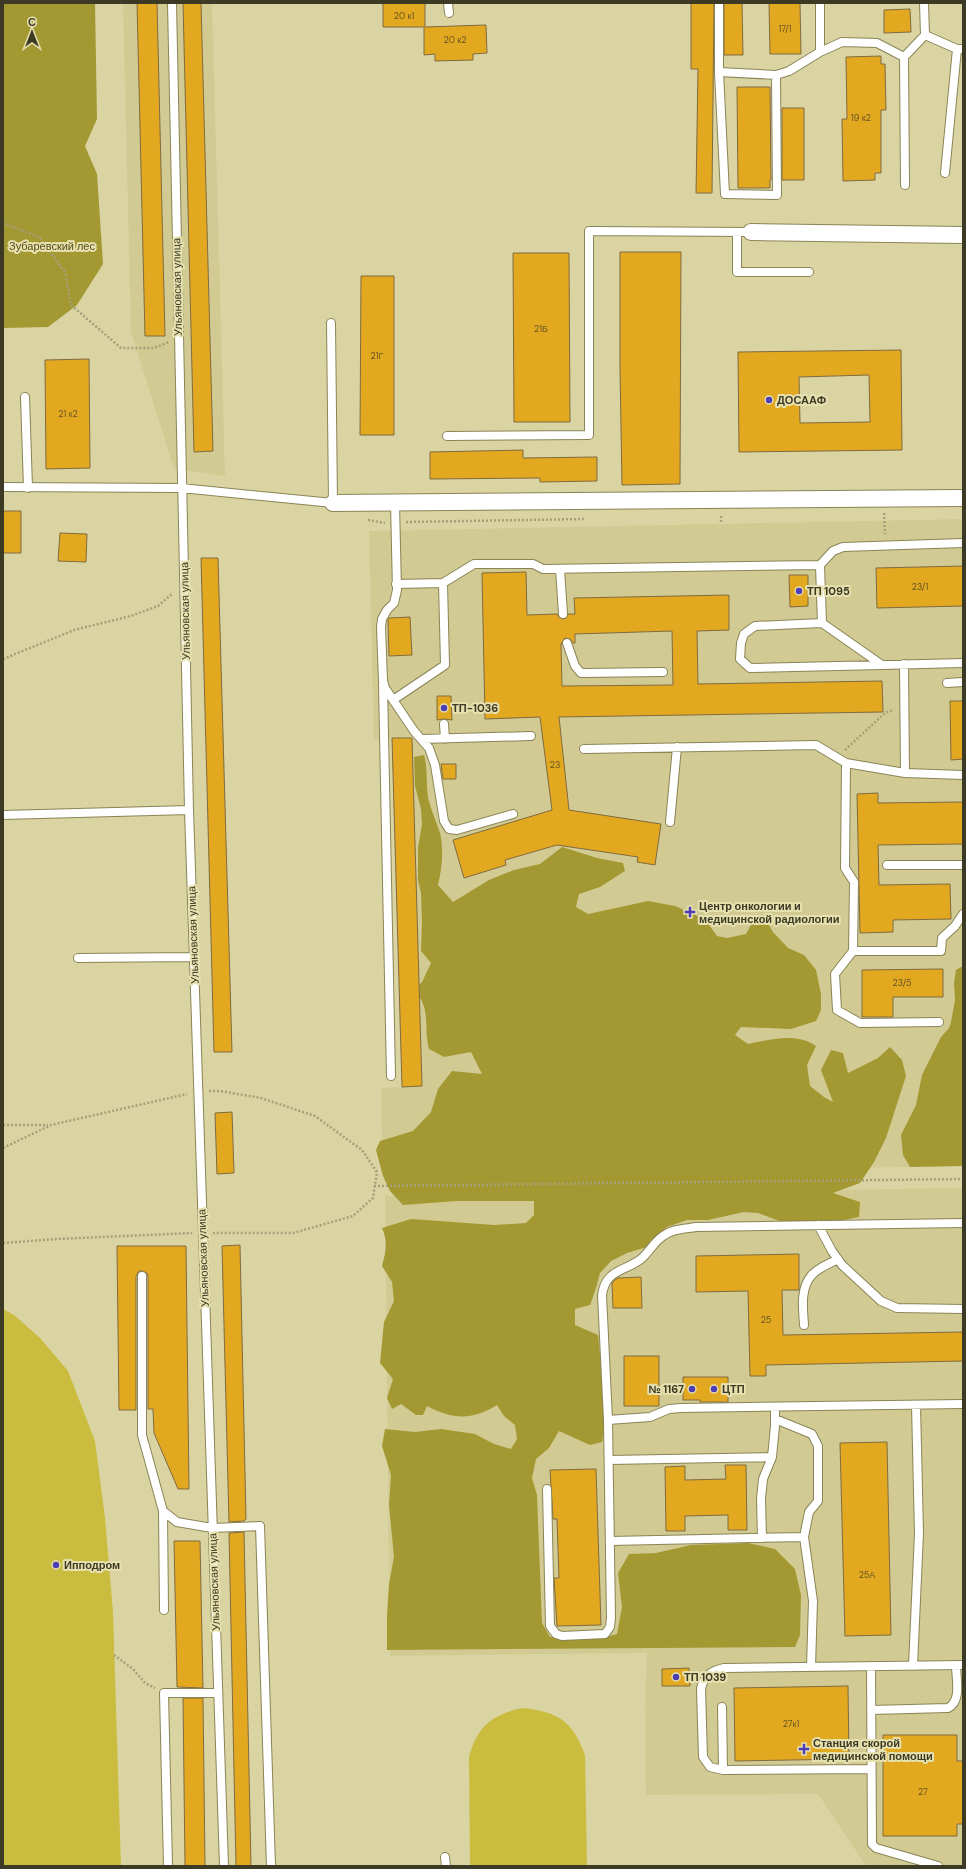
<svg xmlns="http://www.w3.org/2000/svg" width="966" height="1869" viewBox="0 0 966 1869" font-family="'DM Sans',sans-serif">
	<rect width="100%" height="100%" fill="#dad4a3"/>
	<path fill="#d1cb93" d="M123,3H212L225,476L174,469L131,332Z
		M963,519V1166L383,1176L381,1088L422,1086L412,738L374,739L369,531Z
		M963,1188V1866H866L818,1794L646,1795L645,1704L647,1653L390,1656L385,1196Z"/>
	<path fill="#cabc3f" d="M3,1309L14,1315L40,1338L68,1371L95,1441L105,1518L113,1612L121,1866H3Z
		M523,1708C558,1712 573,1721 585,1755L587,1866H470L469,1757C477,1727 492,1714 523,1708Z"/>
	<path fill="#a49832" d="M3,3H95L97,119L85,146L97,174L103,264L77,305L48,327L3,328Z
		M424,755C428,769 426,784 428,798C431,810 436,821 440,833C444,850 442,868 438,885L453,902L489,880L514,870L540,864L562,847L597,858L623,863L625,871L600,887L579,894L576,907L588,914L648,901L675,906L696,915L709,925L717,936L727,938L746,934L756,916L763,915L773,932L788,948L804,955L816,970L821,994V1010L816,1021L791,1029L741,1027L735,1035L748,1044C770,1040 796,1032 816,1046L807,1065L810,1086L824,1097L833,1102L821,1070L831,1050L843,1053L848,1073L878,1058L890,1047L902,1060L906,1076L886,1138L874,1162L860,1183L833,1193L860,1202L859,1217L828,1223H785L758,1213L744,1212L708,1220H687L667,1227L650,1241L647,1247L627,1253L611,1261L600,1273L596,1288L590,1305L575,1309V1325L598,1335L605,1404V1424L602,1442L590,1445L559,1431L549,1448L536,1459L532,1478L537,1495L542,1623L550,1637L602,1638L617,1634L622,1607L618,1573L629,1554L656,1553L691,1545L748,1543L775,1549L795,1569L801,1595L800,1635L795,1647L387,1650V1615L389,1584L394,1557L389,1505L391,1475L382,1446L385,1429L415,1432L441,1429L475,1434L494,1444L511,1449L517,1439L515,1425L504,1416L497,1405C473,1420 453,1420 427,1406L423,1415H416L401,1404L392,1409L387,1398L393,1379L380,1363L384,1322L394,1301L392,1282L382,1266C386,1252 388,1241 382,1228L411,1219L494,1225L526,1223L534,1215V1201H457L403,1205L390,1191L383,1176L376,1150L380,1141L413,1131L431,1112L438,1089L452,1071L482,1074L471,1052L444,1057L429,1049C423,1026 432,1009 414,990L422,982L431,963L421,951L422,922L421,893L418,880V848L422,824L421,809L415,786L414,757Z
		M963,966V1166L910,1167L903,1155L901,1135L916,1105L922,1075L941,1037L949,1028L951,1022L955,1000L954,983L956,970Z"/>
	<path fill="#e2a820" stroke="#806a40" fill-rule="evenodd" d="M137,3H157L165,336H145Z
		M183,3H201L213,451L194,452Z
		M383,3H425V27L486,25L487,53L473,54V60L435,61V54L424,55V27H383Z
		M691,3H714L712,193H696L698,69H691Z
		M724,3H742L743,55H724Z
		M769,3H800L801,54H770Z
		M910,9L911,32L884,33V10Z
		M881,56V64H885L886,110H881V173H875V180L843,181L842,119H847L846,57Z
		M737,87H770L771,180H770V188H738Z
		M782,108H804V180H782Z
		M620,252H681L680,484L622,485L620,369Z
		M513,253H569L570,422H514Z
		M361,276H394V435H360Z
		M901,350L902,450L739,452L738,352ZM869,375L870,422L800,423L799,377Z
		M89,359L90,468L46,469L45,360Z
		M523,450V458L597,457V481L540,482V478L430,479V452Z
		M3,511H21V553H3Z
		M60,533L87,534L86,562L58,561Z
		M201,558H218L232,1052H214Z
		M963,566V606L877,608L876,568Z
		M526,572L527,615L557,614L559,617L563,619L566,618L568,614H575L574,598L729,595V630L697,631L698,684L882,681L883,712L559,717L569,810L661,824L655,865L637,862L638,857L557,845L505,860L506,865L464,878L453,840L552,810L540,717L485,719L482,573ZM672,631L673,685L562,686L561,644L565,638L570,639L573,643H575V634Z
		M789,575H808V606L790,607Z
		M410,617L412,655L389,656L388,620L389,618Z
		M437,696H451L452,720L444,719L437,720Z
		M950,701H963V759L951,760Z
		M392,738H412L422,1086L402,1087Z
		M441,764H456V779H443Z
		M878,793V803L963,802V844L878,845L879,885L950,884L951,919L893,920V932L860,933L857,794Z
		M943,969V997H893V1017H862V970Z
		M232,1112L234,1173L217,1174L215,1113Z
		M240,1245L246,1519L244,1521L229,1522L222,1246Z
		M117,1246H186L189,1489H178L154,1433L153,1409H148V1276L147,1273L142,1271H139L136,1276V1410H119Z
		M799,1254V1290H782L783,1335L963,1332V1361L766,1365V1376H750L748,1291L696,1292V1256Z
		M641,1277L642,1308H613L612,1283L615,1280L618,1278Z
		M624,1356H659V1406H624Z
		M683,1377H728V1402H700V1400H683Z
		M887,1442L891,1635L845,1636L840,1443Z
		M725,1465H746L747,1530H728V1515L685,1516V1531H666L665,1467L685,1466V1480L726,1479Z
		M596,1469L601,1625L557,1626L554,1578H559L557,1519H553L550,1470Z
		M244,1532L251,1866H236L229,1533Z
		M174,1541H200L203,1688L177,1687Z
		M689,1668L690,1686H662V1669Z
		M848,1686L849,1759L735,1761L734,1688Z
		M183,1698H203L205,1866H185Z
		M883,1735H957V1761H963V1824H957V1836H883Z"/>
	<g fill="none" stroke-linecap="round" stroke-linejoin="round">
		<defs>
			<path id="service" d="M172,3L189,810L224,1866
				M448,3L449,13
				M719,3V72L725,194L777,195L776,75
				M820,3V52L842,42L877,43L904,57L925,35L957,49H963
				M924,3L925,35
				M904,57L905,185
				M719,72L776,75L789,71L820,52
				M945,173L957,49
				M737,232V272H809
				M25,397L28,488
				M447,436L589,435V231L751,232
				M3,487L181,488L333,503L331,323
				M395,503L397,590L394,603L387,610L382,619L381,627L383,681L385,688L414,731L429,748L435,765L444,821L449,829L457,830L513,814
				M820,565L833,551L843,547L963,543
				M560,569L563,614
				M396,584L443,583L474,564H533L543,569L820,565L822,623L882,665L963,663
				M822,623L755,626L744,634L741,643L740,659L750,668L882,665
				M567,643L575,666L581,673L663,672
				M904,664L905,773
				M947,683L963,682
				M383,685L391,1076
				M393,700L445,665L443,583
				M444,724L445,739
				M421,739L531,736
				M584,749L816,745L846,763L905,773L963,775
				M846,763L845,868L854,882L853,951H941L942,938L955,926L963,914
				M3,815L189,810
				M670,822L677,747
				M887,865H963
				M853,951L835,974L837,1010L860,1023L939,1022
				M78,958L194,957
				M818,1225L832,1251L842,1265L881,1301L897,1308L963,1309
				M142,1276V1435L163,1511L177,1522L212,1528L260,1526L271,1866
				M804,1325C803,1309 800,1289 811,1276C817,1268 829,1264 838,1259
				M775,1419L812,1434L818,1446V1501L809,1512L804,1537L813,1601L811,1667
				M608,1420L650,1417L669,1409L681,1408L963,1404
				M609,1460L772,1457
				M547,1489L550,1626L556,1634L562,1636L605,1634L610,1627L611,1618L608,1420L602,1295C606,1269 624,1272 641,1259C649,1252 654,1242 663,1236C672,1229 684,1229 696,1227L963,1223
				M163,1511L164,1610
				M762,1538L761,1499L763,1479L772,1457L775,1426V1407
				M610,1541L804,1537
				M871,1666L872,1844L876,1848L938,1866
				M913,1666L919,1533L916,1405
				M722,1707L723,1770
				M871,1710L948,1708C962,1701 956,1679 956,1665
				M871,1769L723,1770L710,1767L703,1757L701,1688C705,1675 711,1671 724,1668L963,1665
				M445,1857L446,1866
				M168,1866L164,1693H218"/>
			<path id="minor" d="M751,232L963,235
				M333,503L963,498"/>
		</defs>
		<use href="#service" stroke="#8a8456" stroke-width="10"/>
		<use href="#minor" stroke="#8a8456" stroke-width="18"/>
		<path stroke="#a5a079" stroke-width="2.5" stroke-dasharray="2 2" stroke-linecap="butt" d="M3,223L39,237L65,272L71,305L121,348H154L169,342
			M884,513L885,534
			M721,516V524
			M368,520L385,523
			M406,522L585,519
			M3,659L74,630L131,616L158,606L172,594
			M845,750L885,713L893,710
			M209,1091H220L261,1098L315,1116L362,1150L377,1172L373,1198L353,1216L293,1233H213
			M3,1125H48
			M3,1148L51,1125L187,1094
			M374,1186L963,1179
			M3,1243L57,1239L192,1233
			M114,1655L133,1669L145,1683L155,1688"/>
		<use href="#service" stroke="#fff" stroke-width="8"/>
		<use href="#minor" stroke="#fff" stroke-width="16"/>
	</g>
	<g fill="#4e3eb6" stroke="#e7e1af" stroke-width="1.5">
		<circle cx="769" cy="400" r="4"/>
		<circle cx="799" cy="591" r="4"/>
		<circle cx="444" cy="708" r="4"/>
		<path d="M688 906h4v4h4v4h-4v4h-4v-4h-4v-4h4z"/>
		<circle cx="692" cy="1389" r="4"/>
		<circle cx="714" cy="1389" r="4"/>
		<circle cx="56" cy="1565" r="4"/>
		<circle cx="676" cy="1677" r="4"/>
		<path d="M802 1743h4v4h4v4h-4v4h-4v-4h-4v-4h4z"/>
	</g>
	<g text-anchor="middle" stroke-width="4" stroke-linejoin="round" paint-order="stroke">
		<g font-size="9" fill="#665524">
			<text x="404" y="19">20 к1</text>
			<text x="785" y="32">17/1</text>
			<text x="455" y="43">20 к2</text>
			<text x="861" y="121">19 к2</text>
			<text x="541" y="332">21Б</text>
			<text x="377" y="359">21Г</text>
			<text x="68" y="417">21 к2</text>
			<text x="920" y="590">23/1</text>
			<text x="555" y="768">23</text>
			<text x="902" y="986">23/5</text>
			<text x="766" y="1323">25</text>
			<text x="867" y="1578">25А</text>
			<text x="791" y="1727">27к1</text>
			<text x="923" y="1795">27</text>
		</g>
		<g font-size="11" fill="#544d19" stroke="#e7e1af">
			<text x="52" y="250">Зубаревский лес</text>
		</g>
		<g font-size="11" fill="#3c3925" stroke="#e7e1af">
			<text transform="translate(177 287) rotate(-91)" y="4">Ульяновская улица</text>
			<text transform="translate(185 611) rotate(-91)" y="4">Ульяновская улица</text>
			<text transform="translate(193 935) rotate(-92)" y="4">Ульяновская улица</text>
			<text transform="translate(203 1258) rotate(-92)" y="4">Ульяновская улица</text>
			<text transform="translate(214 1582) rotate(-92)" y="4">Ульяновская улица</text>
		</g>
		<g font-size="11" font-weight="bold" fill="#3c3925" stroke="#e7e1af" text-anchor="start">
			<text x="777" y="404">ДОСААФ</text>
			<text x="807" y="595">ТП 1095</text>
			<text x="452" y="712">ТП-1036</text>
			<text x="699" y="910">Центр онкологии и<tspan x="699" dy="13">медицинской радиологии</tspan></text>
			<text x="684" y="1393" text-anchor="end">№ 1167</text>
			<text x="722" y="1393">ЦТП</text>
			<text x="64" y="1569">Ипподром</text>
			<text x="684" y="1681">ТП 1039</text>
			<text x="813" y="1747">Станция скорой<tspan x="813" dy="13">медицинской помощи</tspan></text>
		</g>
	</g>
	<rect width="966" height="1869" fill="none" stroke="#3c3925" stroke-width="8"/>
	<g transform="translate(32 32)" stroke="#e7e1af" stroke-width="3" paint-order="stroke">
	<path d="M0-3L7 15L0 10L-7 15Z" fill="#3c3925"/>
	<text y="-6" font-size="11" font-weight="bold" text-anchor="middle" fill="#3c3925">С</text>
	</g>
</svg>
